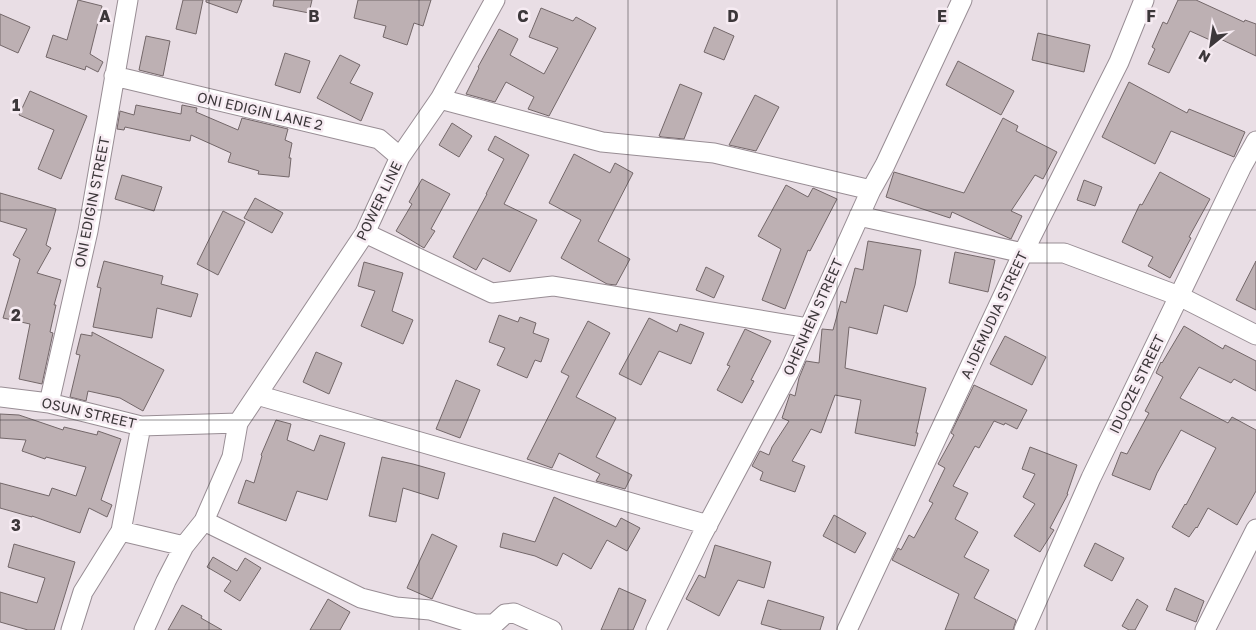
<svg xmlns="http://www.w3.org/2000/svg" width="1256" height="630" viewBox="0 0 1256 630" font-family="'Golos Text',sans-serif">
	<rect width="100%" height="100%" fill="#e9dee5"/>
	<path fill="#bdb0b3" stroke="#736769" d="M78,0L102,6L90,54L103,62L98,72L86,66L85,70L46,57L53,35L67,40Z
		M183,0H203L196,34L176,29Z
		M206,0H242L237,13L206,2Z
		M274,0H312L309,13L273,6Z
		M358,0H431L423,26L414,23L407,45L383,37L386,26L354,18Z
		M1178,0H1196L1244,22L1245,20L1256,24V56L1212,35L1210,40L1190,31L1169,73L1148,64L1155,49L1152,47L1163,22L1167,24Z
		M541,8L573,21L576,17L596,28L549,116L528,109L534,97L506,82L495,102L466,94L479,68L478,67L499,29L518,39L510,55L544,74L558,48L529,37Z
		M0,14L30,27L18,53L0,45Z
		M714,27L734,36L724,60L704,52Z
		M1038,33L1090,45L1084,72L1032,60Z
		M146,36L170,41L163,76L139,70Z
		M285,53L310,61L300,93L275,85Z
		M340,55L360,65L350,83L373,93L361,121L317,98Z
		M958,61L1014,91L1001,115L946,85Z
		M1129,82L1187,113L1189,109L1245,132L1234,157L1171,131L1155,164L1102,137Z
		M680,84L702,93L684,139L662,137L659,136Z
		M30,91L87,116L61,179L38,169L54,130L19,115Z
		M755,95L779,107L756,151L729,145Z
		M136,105L181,114L182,105L197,108L196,112L238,130L242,118L288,129L285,140L292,143L289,158H291L289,177L258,174L259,171L228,162L231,153L191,135L190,141L125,127L124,130L117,129L120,111L134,115Z
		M1003,118L1018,126L1016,131L1057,152L1043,179L1035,175L1011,211L1022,216L1011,239L952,212L950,218L886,197L894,172L964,193Z
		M452,123L472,136L459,157L439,145Z
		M495,136L529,155L504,204L537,220L510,272L483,258L476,270L453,257L487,194H486L504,159L488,150Z
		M574,154L610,173L615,163L633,173L598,241L630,259L616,285L607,284L561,258L581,220L549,203Z
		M1160,172L1210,199L1189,237L1191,238L1170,278L1148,266L1153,257L1122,242L1140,204L1142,205Z
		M122,175L162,187L154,211L115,199Z
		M422,179L450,194L431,229L435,231L424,248L396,231L412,204L409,202Z
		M1084,180L1102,187L1095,206L1077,200Z
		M786,185L808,197L813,188L837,199L810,251L808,250L785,309L762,300L781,249L758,236Z
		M0,193L56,209L46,245L51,248L37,273L61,280L54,305H56L50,332L53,333L42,384L19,379L30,324L3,318L20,259L13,255L27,229L0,221Z
		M255,198L283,213L272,233L244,218Z
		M223,211L245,222L218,275L197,264Z
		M868,241L921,250L915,285L907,312L884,305L877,334L849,327L845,368L926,388L916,433H918L915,446L855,433L861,400L835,395L821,433L811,429L792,461L805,466L795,492L760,480L763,472L752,466L760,451L769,455L772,447L789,421L782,418L790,394L795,396L799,378L806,361L819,363L822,329L833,330L841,301L846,303L855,268L863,270Z
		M955,252L995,260L988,292L949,283Z
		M104,261L163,276L161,284L198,294L191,317L157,308L152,338L93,327L101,288L97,287Z
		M1256,261V310L1236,300Z
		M364,262L403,273L392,311L413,320L403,344L361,326L375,291L358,286Z
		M706,267L724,276L714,298L696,290Z
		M499,315L518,322L520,317L536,323L533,333L549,339L541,362L535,360L527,378L497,365L505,348L489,342Z
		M649,318L677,332L680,324L704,333L691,364L659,351L641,385L619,374Z
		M588,321L610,333L576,397L616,418L596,457L632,475L625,489L596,481L600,474L559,453L552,468L527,459L569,376L561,372Z
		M1184,326L1223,349L1225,345L1256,361V391L1234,379L1231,383L1199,367L1180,398L1228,423L1232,417L1256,430V491L1237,525L1208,508L1197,528L1196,527L1189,537L1172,527L1185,504L1186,505L1216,448L1181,430L1157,473L1150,490L1112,475L1121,452L1127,454L1149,413L1145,411L1163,377L1156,373L1161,362L1162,363Z
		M745,329L771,341L751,380L754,381L742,403L717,390L730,366L727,365Z
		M92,332L164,370L143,411L120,398L88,391L86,401L70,397L80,355L76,354L81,334L92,336Z
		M1005,336L1046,357L1032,385L990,364Z
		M316,352L342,363L329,394L303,382Z
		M456,380L480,390L460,438L436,429Z
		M974,385L1027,410L1017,429L1005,423L1004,425L994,421L979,448L975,446L953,486L968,493L955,519L978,532L964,557L989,570L974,598L1016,620L1013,630H945L959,594L892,560L898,548L901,550L909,535L914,538L933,503L929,501L945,468L938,464L954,435L951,433Z
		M0,414L19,415L63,430L64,427L97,435L98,431L121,439L101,500L112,505L107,517L89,508L80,533L32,516V517L0,508V483L49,496L52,488L76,496L86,467L46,457L45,459L22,451L26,440L0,438Z
		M276,420L291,424L287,440L314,451L320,435L345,443L327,500L297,491L286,521L238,503L246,480L254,483L262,456L261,455Z
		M1030,447L1077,465L1067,494H1068L1050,528L1054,530L1040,552L1014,536L1035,504L1023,497L1035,474L1022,469Z
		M382,457L413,464L445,473L438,499L403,488L396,522L369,516Z
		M554,497L616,527L621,518L640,528L627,551L607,540L591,569L563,553L557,566L535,556L500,547L503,533L535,542Z
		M834,515L866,533L855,553L823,536Z
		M432,534L457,546L432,599L407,588Z
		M1095,543L1124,558L1112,581L1084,566Z
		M14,544L75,562L54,630H28L0,622V592L37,603L45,578L8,567Z
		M715,545L771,562L764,588L738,580L719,616L686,599L699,575L705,578Z
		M213,557L237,571L245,558L261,568L240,601L224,591L231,581L207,567Z
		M619,588L646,600L633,630H601Z
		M1175,588L1204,601L1196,622L1166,610Z
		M328,599L350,612L340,630H310Z
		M1137,599L1148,606L1135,630H1129L1122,626Z
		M768,600L824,617L820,630H782L761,624Z
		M182,605L202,616L201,618L222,630H168Z"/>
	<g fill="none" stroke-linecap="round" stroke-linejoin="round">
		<defs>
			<path id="minor" d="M114,76L379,139L400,157
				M440,99L602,142L714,153L871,190
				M859,216L1023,253H1064L1179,296L1256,335
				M365,233L492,293L553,286L809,328
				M257,395L708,525
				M0,397L49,403L141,426L238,423
				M49,403L88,231L128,0
				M204,521L361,598L396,607L430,610L475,624H494L505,614L514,613L552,630
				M121,531L184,546
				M71,630L83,592L121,531L141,426
				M144,630L166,581L184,546L204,521L232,457L238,423L365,233L400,157L440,99L495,0
				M656,630L701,537L789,372L871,190L885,165L962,0
				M847,630L1023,253L1119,62L1144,0
				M1024,630L1091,478L1241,168L1256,141
				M1205,630L1256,529"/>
		</defs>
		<use href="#minor" stroke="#988d94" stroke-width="21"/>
		<use href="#minor" stroke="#fff" stroke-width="19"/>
	</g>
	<path fill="none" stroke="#3c373a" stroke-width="1" stroke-opacity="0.55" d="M209,0V630M419,0V630M628,0V630M837,0V630M1047,0V630M0,210H1256M0,420H1256"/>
	<g text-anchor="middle" stroke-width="5" stroke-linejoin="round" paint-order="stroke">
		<g font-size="14" fill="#3c373a" stroke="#f6ebf2">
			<text transform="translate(260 111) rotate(13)" y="5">ONI EDIGIN LANE 2</text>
			<text transform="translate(379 201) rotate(-64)" y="5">POWER LINE</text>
			<text transform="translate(92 202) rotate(-79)" y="5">ONI EDIGIN STREET</text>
			<text transform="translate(994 315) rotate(-65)" y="5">A.IDEMUDIA STREET</text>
			<text transform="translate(813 317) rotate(-66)" y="5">OHENHEN STREET</text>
			<text transform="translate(1137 384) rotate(-64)" y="5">IDUOZE STREET</text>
			<text transform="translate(89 413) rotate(13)" y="5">OSUN STREET</text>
		</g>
	</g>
	<g font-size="16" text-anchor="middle" font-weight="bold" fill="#3c373a" stroke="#f6ebf2" stroke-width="5" stroke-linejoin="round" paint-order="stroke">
		<text x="105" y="22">A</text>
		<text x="314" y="22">B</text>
		<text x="523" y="22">C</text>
		<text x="733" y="22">D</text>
		<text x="942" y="22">E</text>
		<text x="1151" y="22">F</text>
		<text x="16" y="111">1</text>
		<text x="16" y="321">2</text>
		<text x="16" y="531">3</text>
	</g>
	<g transform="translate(1211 45) rotate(210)" stroke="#f6ebf2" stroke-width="4" paint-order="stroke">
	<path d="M0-4L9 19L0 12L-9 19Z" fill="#3c373a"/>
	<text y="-8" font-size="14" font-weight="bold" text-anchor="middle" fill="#3c373a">N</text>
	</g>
</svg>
